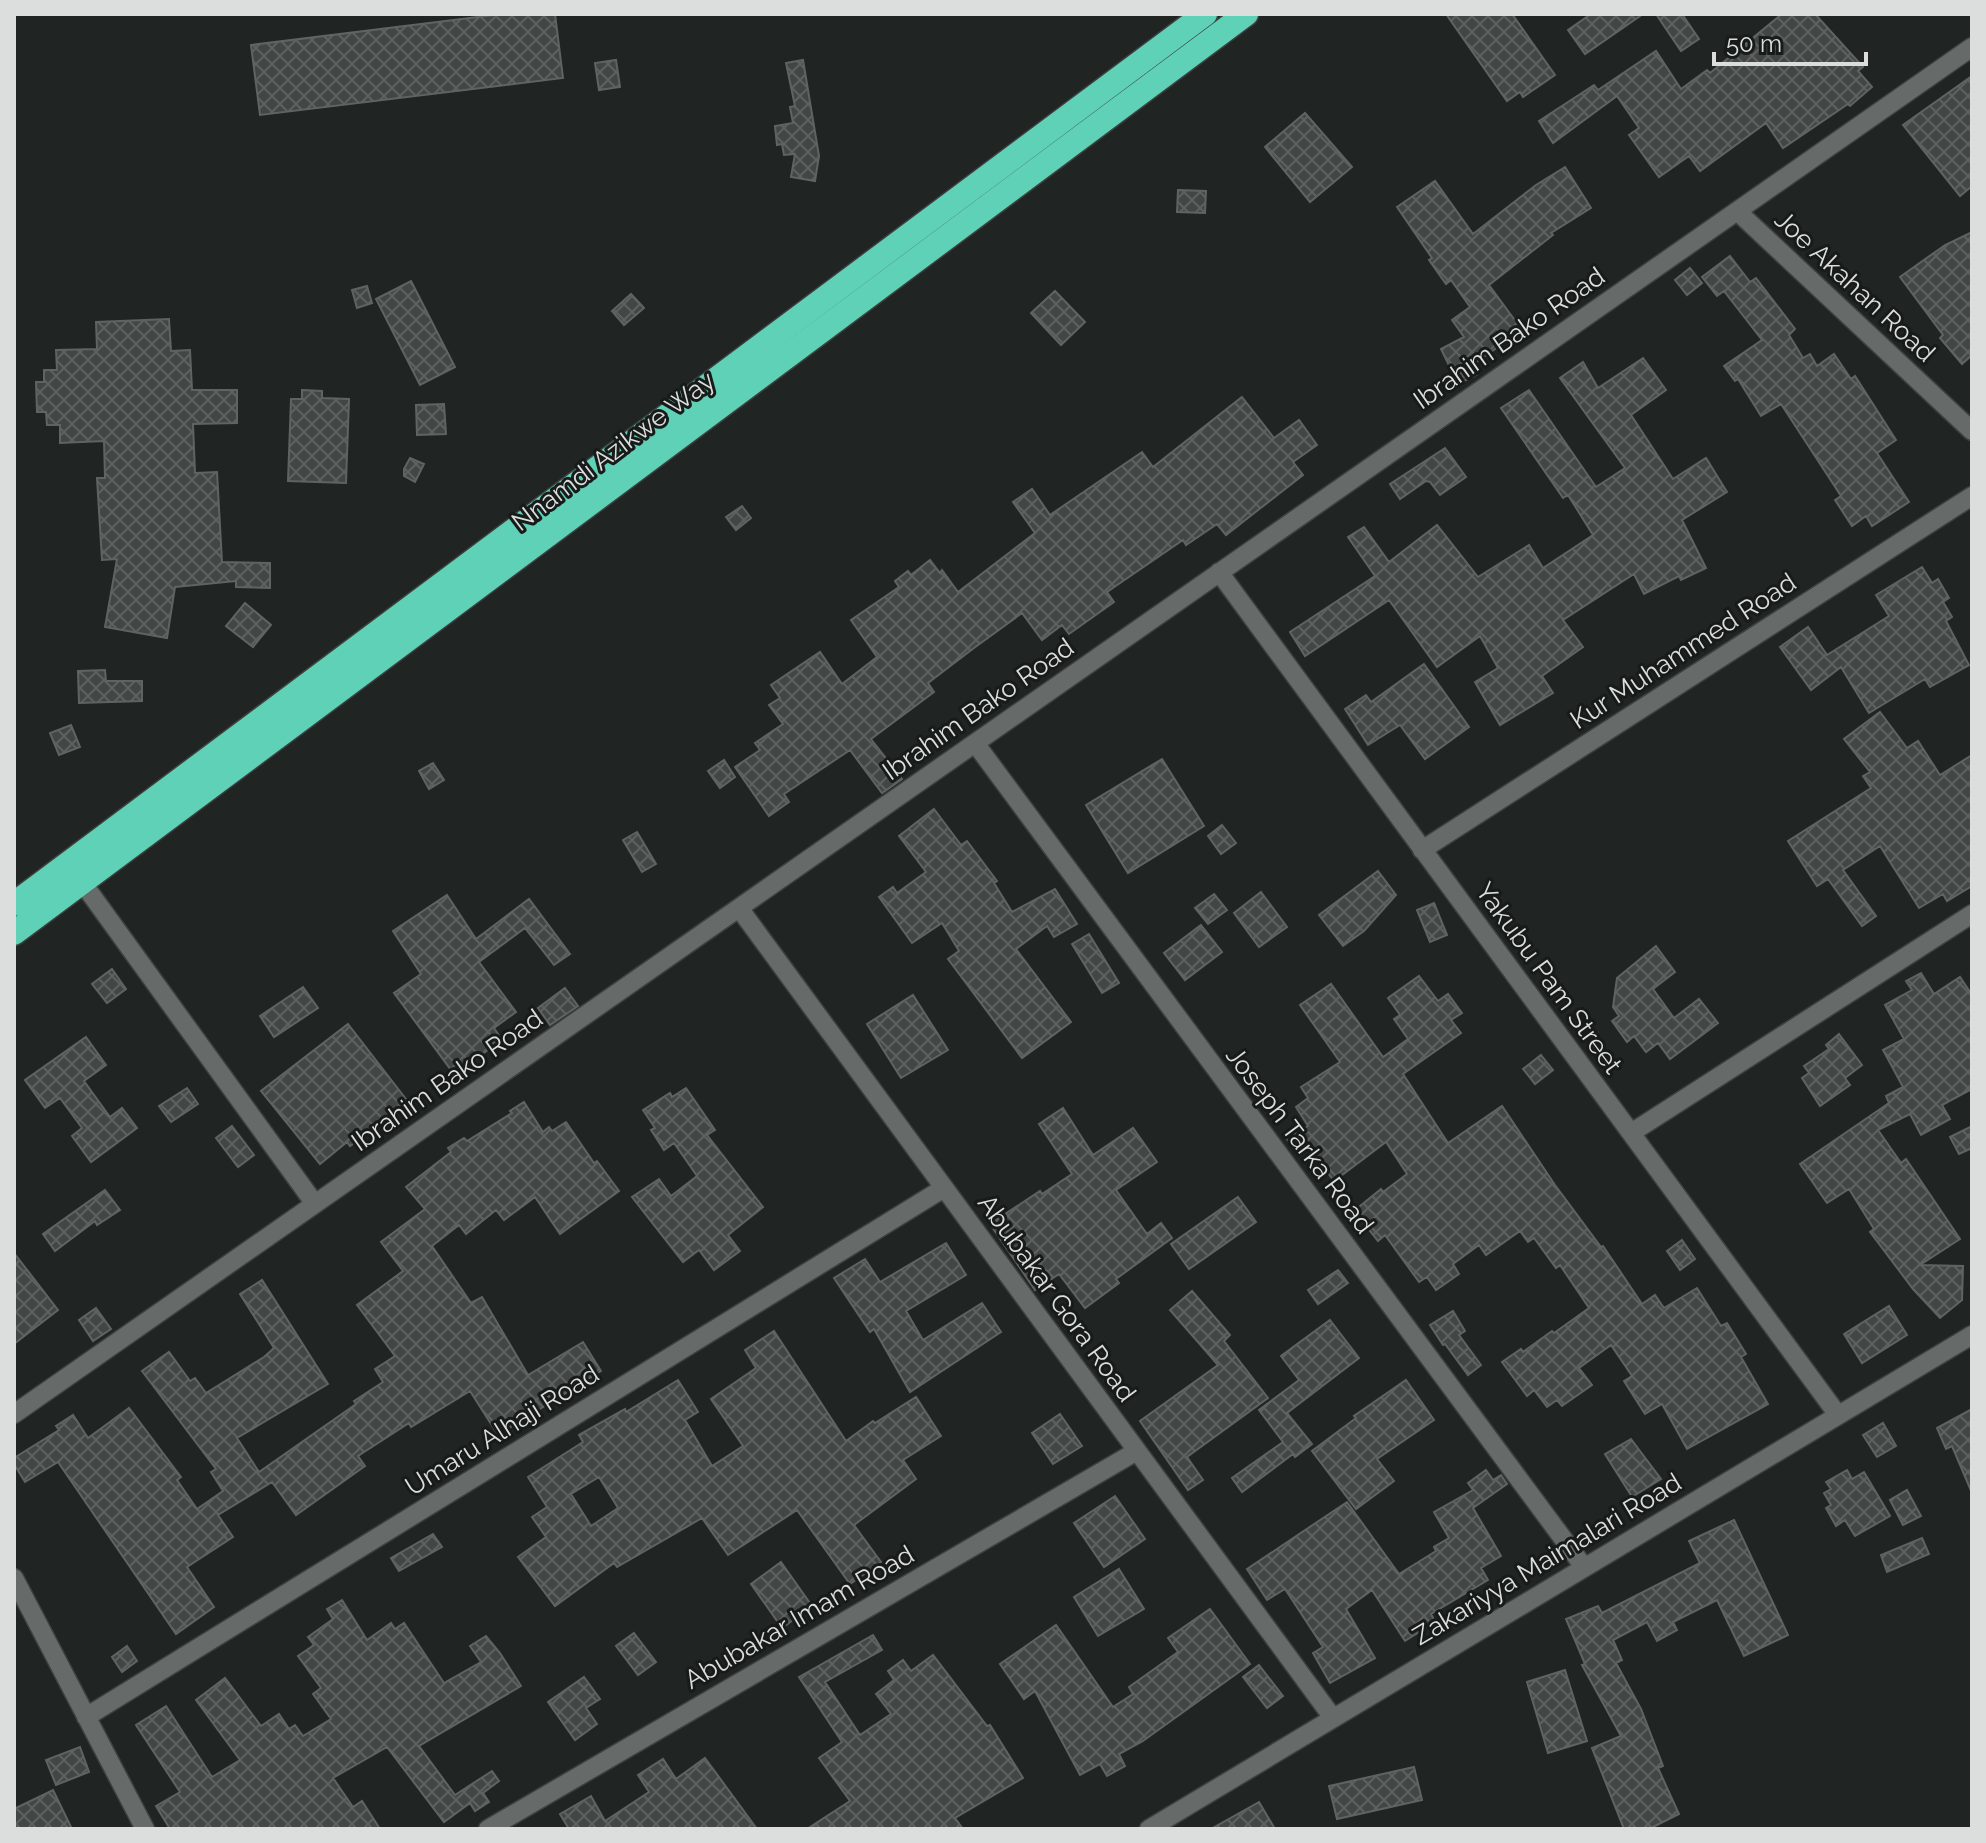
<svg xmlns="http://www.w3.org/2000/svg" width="1986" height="1843" viewBox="0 0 1986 1843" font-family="Raleway,sans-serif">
	<defs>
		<pattern id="building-cross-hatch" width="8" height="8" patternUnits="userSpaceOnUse" patternTransform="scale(2)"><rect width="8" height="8" fill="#424746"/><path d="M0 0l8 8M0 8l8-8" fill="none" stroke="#5d6160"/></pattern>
	</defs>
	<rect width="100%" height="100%" fill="#202423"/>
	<path fill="url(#building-cross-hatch)" stroke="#5f6463" stroke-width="2" fill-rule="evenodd" d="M502,14H555L563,78L260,115L251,45Z
		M1446,14H1512L1555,75L1523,97L1520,92L1507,101Z
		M1591,14H1643L1585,54L1568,30Z
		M1656,14H1682L1699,39L1681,51Z
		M1782,14H1815L1863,67L1858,71L1872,87L1850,106L1848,104L1783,148L1766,123L1700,171L1689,156L1659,177L1629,135L1639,128L1617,96L1553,143L1539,121L1594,85L1598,90L1656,51L1681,89L1707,70L1710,73Z
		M616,60L620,87L599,90L595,63Z
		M803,60L819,156L815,181L791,177L795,154L784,155L782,144L777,145L775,126L793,123L790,107L795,106L786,63Z
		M1972,76V186L1960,196L1903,125Z
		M1305,113L1352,167L1310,202L1265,147Z
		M1565,167L1591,208L1551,233L1553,235L1489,285L1522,330L1471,366L1476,375L1458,384L1441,349L1464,337L1452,320L1470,307L1451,280L1446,284L1429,260L1432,258L1397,207L1435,181L1473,234L1536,185Z
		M1178,190L1206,191L1205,213L1177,212Z
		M1972,232V355L1962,364L1940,338L1943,335L1900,277L1945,245Z
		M1730,256L1750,282L1756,278L1795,329L1789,335L1803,358L1810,354L1817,366L1834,354L1851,379L1855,376L1896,440L1877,453L1909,502L1872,526L1866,516L1852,526L1835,500L1841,496L1781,404L1761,416L1738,379L1735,381L1724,366L1762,340L1724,291L1717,296L1702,277Z
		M1690,268L1702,283L1687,295L1675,280Z
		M411,281L455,367L420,385L376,299Z
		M367,286L372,303L357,308L352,290Z
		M1055,291L1085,322L1061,345L1031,313Z
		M631,294L644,308L624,325L612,311Z
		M169,319L171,351L190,350L192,390H237V423L193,424L195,473L217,472L222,562L270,563V588L236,587V581L175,587L167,638L105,627L117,559L102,560L97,478H105L104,441L60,443V425H47L46,412H37L36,382H44V370H57L56,350L97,349L96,322Z
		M1643,358L1666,390L1631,415L1673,479L1706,458L1727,492L1682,520L1706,568L1681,580L1679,576L1644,594L1634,574L1563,620L1583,647L1542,676L1553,693L1500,725L1475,682L1498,668L1480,636L1437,667L1389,600L1305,656L1290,632L1375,576L1348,537L1364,527L1389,562L1437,525L1478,577L1529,545L1543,568L1593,535L1568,495L1563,498L1501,408L1529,390L1596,487L1625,468L1560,378L1583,362L1598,388Z
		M302,390L322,391V398L349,399L346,483L288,481L291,399H302Z
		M1242,397L1274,438L1299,420L1317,445L1293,462L1303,475L1226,535L1217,524L1186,545L1183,540L1107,592L1114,602L1069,634L1062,625L1042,640L1022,613L974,648L928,683L934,692L871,739L902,779L882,793L850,750L784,794L789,802L769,816L735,767L760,750L755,743L783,724L769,705L780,698L771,685L820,652L842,684L877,657L851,620L899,587L895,581L908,571L911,575L930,560L940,573L942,570L958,592L1035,533L1013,502L1032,489L1050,515L1142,452L1153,467Z
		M444,404L446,434L417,435L416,405Z
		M1445,448L1466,477L1440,495L1430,482L1426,481L1400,499L1390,484Z
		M410,458L424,464L415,482L404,476V469Z
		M742,506L751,518L736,530L726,517Z
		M1922,567L1932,583L1938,579L1949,598L1943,602L1952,617L1946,621L1969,665L1930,687L1925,679L1869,713L1841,667L1811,690L1780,647L1808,627L1827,655L1889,616L1876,595Z
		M245,603L271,625L253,647L226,626Z
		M1424,664L1469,727L1425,759L1400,725L1368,745L1345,709L1366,695L1371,702Z
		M105,670L106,681H142V701L79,703L78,671Z
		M1880,712L1907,748L1918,741L1940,775L1972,755V886L1947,901L1943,894L1919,908L1880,846L1843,870L1876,916L1862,926L1828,879L1817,886L1788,841L1871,788L1863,776L1870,772L1844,739Z
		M71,725L80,747L59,755L50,733Z
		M1162,759L1204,826L1128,873L1086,805Z
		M724,760L735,777L720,788L708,771Z
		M433,763L444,780L429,789L419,771Z
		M934,809L961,845L967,841L997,881L994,883L1012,912L1055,889L1077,924L1054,937L1047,926L1016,949L1071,1022L1022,1058L948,959L959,951L942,923L912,943L879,897L893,887L897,893L926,872L899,836Z
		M1222,825L1236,843L1221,854L1208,836Z
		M637,832L656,864L642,872L623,840Z
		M1378,871L1396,895L1364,931L1343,946L1319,915Z
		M1261,892L1287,927L1259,947L1234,913Z
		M1214,894L1227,910L1208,924L1195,908Z
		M447,895L476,939L529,899L570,954L554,965L525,928L479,962L516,1012L494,1028L502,1040L454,1074L394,993L421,974L393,931Z
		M1434,903L1447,935L1430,942L1417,910Z
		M1201,925L1222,952L1185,980L1164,953Z
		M1089,934L1119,983L1102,993L1072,944Z
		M1656,946L1675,972L1653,989L1674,1018L1699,999L1718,1023L1670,1059L1658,1043L1646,1052L1634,1036L1627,1042L1612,1021L1619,1016L1613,1007L1617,978Z
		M112,969L126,989L107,1003L92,984Z
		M1921,973L1934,994L1960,977L1972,995V1089L1942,1105L1950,1119L1921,1135L1910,1114L1878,1130L1901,1163L1906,1159L1960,1239L1920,1265L1963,1266L1962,1300L1940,1318L1913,1289L1870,1232L1874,1229L1849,1189L1827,1203L1800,1164L1889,1103L1886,1096L1903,1087L1883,1050L1904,1039L1885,1005L1912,990L1906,981Z
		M1419,976L1438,1001L1448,994L1462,1013L1451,1020L1461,1033L1403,1074L1448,1143L1502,1106L1555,1185L1601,1247L1603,1246L1642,1304L1655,1295L1664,1308L1697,1288L1721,1326L1727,1323L1746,1354L1741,1357L1768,1404L1687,1449L1662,1404L1645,1414L1624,1381L1632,1376L1611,1345L1579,1368L1592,1385L1562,1406L1557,1400L1547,1407L1534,1390L1527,1396L1502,1362L1521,1349L1523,1352L1552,1331L1554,1333L1589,1308L1560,1265L1556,1268L1534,1238L1528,1242L1520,1231L1486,1255L1479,1245L1453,1264L1459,1274L1436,1290L1427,1277L1419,1282L1385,1235L1378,1241L1354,1211L1381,1189L1383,1192L1407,1174L1386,1142L1334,1181L1307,1145L1296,1152L1287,1139L1308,1126L1296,1107L1308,1098L1301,1087L1340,1062L1300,1005L1331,984L1383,1057L1408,1039L1394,1019L1400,1015L1388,998Z
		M303,987L318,1008L274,1037L260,1016Z
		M565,988L578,1006L550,1025L538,1008Z
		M913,995L948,1050L901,1078L867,1024Z
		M348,1024L409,1103L350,1146L347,1142L320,1164L261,1091Z
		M1839,1034L1862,1065L1845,1078L1850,1085L1820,1106L1802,1078L1809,1073L1804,1066L1829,1049L1826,1045Z
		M86,1037L106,1065L84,1081L110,1117L122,1108L137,1128L91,1162L72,1136L82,1128L60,1098L45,1108L25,1080Z
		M1541,1055L1553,1070L1535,1084L1523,1069Z
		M187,1088L198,1104L171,1122L159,1106Z
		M686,1088L715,1130L707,1135L763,1207L728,1235L740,1251L714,1270L699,1250L683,1262L632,1197L659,1179L671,1196L697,1176L674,1143L664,1150L651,1130L655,1128L643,1110L670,1093L672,1097Z
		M524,1102L543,1132L549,1127L552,1131L566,1122L594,1163L597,1161L619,1191L560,1234L535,1197L504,1220L496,1210L466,1234L459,1225L432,1246L471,1303L482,1297L528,1375L583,1342L601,1371L498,1435L470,1391L411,1427L409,1423L358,1456L365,1466L296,1515L272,1482L218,1515L233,1537L187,1567L214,1607L176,1634L58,1462L25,1482L14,1464V1458L59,1430L56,1426L73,1415L88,1438L129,1408L181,1477L177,1480L197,1509L223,1491L211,1472L216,1469L142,1371L169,1352L190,1381L195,1378L206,1393L264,1357L274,1348L240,1294L262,1280L328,1384L237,1438L259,1472L356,1404L354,1401L383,1382L375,1369L395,1356L357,1305L403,1271L381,1242L425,1209L406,1187L451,1152L448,1148L464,1138L467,1141L512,1113L510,1111Z
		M1063,1108L1093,1155L1133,1128L1157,1162L1116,1190L1147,1234L1161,1223L1172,1238L1116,1279L1119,1283L1085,1308L1059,1274L1035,1290L990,1224L1040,1191L1042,1194L1072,1174L1039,1124Z
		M232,1126L254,1155L238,1167L216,1138Z
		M1972,1126V1148L1959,1154L1950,1137Z
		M105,1190L120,1210L97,1225L95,1221L55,1251L43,1234Z
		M1238,1197L1256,1222L1189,1269L1171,1244Z
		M1682,1240L1695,1259L1680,1270L1667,1251Z
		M946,1243L966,1275L906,1311L923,1340L982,1303L1001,1332L910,1392L874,1329L870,1332L834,1278L865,1259L880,1282Z
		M14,1253L58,1310L14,1344Z
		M1338,1270L1348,1283L1318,1304L1308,1290Z
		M1192,1291L1230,1335L1224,1341L1268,1398L1187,1457L1203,1480L1188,1490L1140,1421L1218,1365L1170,1310Z
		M1889,1306L1907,1335L1862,1363L1844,1334Z
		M96,1308L111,1329L93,1341L79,1320Z
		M1453,1311L1465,1331L1459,1335L1481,1365L1468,1375L1445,1344L1443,1345L1430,1325Z
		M1330,1320L1359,1358L1287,1413L1312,1444L1295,1457L1293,1454L1242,1492L1232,1478L1283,1442L1259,1410L1299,1380L1281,1356Z
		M774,1331L846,1441L873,1421L875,1423L916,1397L941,1436L903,1460L916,1479L854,1525L881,1562L850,1584L797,1510L728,1555L702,1518L617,1567L614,1563L555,1606L518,1557L546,1537L532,1517L547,1507L528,1477L583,1442L579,1435L625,1409L626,1412L678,1380L698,1412L685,1420L712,1466L743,1446L711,1399L756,1368L745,1350ZM599,1477L618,1508L591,1526L571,1494Z
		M1406,1380L1434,1420L1377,1459L1394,1481L1356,1509L1312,1451L1356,1418L1354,1416Z
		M1972,1409V1493L1952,1446L1946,1449L1937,1428Z
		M1060,1414L1082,1446L1053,1464L1032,1433Z
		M1883,1423L1896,1446L1877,1457L1863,1435Z
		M1631,1439L1661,1479L1632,1497L1605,1454Z
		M1486,1470L1493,1480L1501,1475L1507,1484L1473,1508L1501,1556L1481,1568L1488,1580L1431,1614L1435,1622L1405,1641L1372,1590L1346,1609L1375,1658L1330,1683L1313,1653L1323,1647L1285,1589L1267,1600L1247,1569L1347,1502L1399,1574L1436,1551L1434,1547L1449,1538L1434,1512L1473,1490L1468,1483Z
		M1847,1470L1852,1479L1864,1472L1890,1516L1855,1536L1845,1520L1836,1526L1826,1508L1831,1505L1824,1493L1831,1489L1826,1482Z
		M1907,1490L1921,1516L1903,1525L1890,1500Z
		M1115,1496L1145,1539L1104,1567L1074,1523Z
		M1734,1520L1788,1635L1744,1656L1717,1600L1673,1622L1677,1630L1657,1641L1647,1622L1613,1640L1622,1660L1616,1663L1641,1709L1663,1766L1658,1768L1679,1814L1649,1829H1624L1592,1748L1621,1736L1582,1665L1585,1664L1566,1619L1598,1606L1602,1613L1700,1563L1689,1541Z
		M433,1534L442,1547L399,1571L391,1558Z
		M1922,1538L1929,1554L1887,1572L1881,1555Z
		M781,1562L812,1606L782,1628L751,1584Z
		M1119,1569L1144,1609L1098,1636L1074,1597Z
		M342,1600L367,1640L391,1623L395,1629L404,1623L444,1683L481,1662L470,1646L486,1636L500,1653L521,1686L419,1746L455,1795L492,1771L499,1781L483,1793L489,1802L475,1811L470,1803L444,1822L387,1747L333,1778L353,1807L362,1801L380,1829H170L156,1806L180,1792L136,1725L166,1706L212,1777L240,1760L196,1700L225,1678L261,1726L279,1714L289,1729L295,1725L303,1736L331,1719L313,1694L321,1688L298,1656L314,1645L308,1637L333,1619L327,1609Z
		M1210,1609L1250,1664L1143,1741L1119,1754L1125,1766L1107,1776L1100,1764L1080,1775L1035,1691L1024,1699L1000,1664L1056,1625L1113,1707L1133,1694L1129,1687L1178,1652L1168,1638Z
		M634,1633L656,1662L638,1675L616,1646Z
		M873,1635L882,1650L825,1682L860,1735L891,1714L876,1694L894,1680L888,1671L903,1660L911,1671L933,1655L987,1726L990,1725L1023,1778L955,1818L963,1829H807L850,1801L819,1758L842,1742L799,1677Z
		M127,1646L137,1661L122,1672L112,1657Z
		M1259,1665L1283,1696L1267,1708L1243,1677Z
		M1565,1670L1587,1741L1548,1753L1527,1682Z
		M584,1677L600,1699L586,1708L597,1724L575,1740L548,1702Z
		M80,1747L89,1772L56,1785L46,1760Z
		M705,1758L757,1829H569L560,1814L591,1796L605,1821L649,1792L638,1775L663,1759L676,1779Z
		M1414,1767L1422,1800L1337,1819L1329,1786Z
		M53,1790L72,1829H14V1809Z
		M1259,1802L1275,1829H1211Z"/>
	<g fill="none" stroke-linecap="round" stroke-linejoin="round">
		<defs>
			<path id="street" d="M1737,211L1972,431
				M1219,572L1838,1415
				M975,743L1584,1567
				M1422,850L1972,496
				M82,882L315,1204
				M739,908L1333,1718
				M1631,1133L1972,914
				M14,1414L1972,47
				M14,1578L145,1829
				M86,1717L944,1188
				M488,1829L1137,1451
				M1149,1829L1972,1335"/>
			<path id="highway" d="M14,904L1205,14
				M14,933L1246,14"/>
		</defs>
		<use href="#street" stroke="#3c403e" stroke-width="21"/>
		<use href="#highway" stroke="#3c403e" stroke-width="27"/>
		<use href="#street" stroke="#666b6a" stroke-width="18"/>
		<use href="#highway" stroke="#5fd1b7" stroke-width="24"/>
	</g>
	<g text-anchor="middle" stroke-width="6" stroke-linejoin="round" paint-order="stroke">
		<g font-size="26" fill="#dbdedd" stroke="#171b1a">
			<text transform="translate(1855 286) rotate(43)" y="9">Joe Akahan Road</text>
			<text transform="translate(1509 338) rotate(-35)" y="9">Ibrahim Bako Road</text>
			<text transform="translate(613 451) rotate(-37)" y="9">Nnamdi Azikwe Way</text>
			<text transform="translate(1683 651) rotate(-33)" y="9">Kur Muhammed Road</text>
			<text transform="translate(978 709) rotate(-35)" y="9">Ibrahim Bako Road</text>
			<text transform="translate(1549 978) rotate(54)" y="9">Yakubu Pam Street</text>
			<text transform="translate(447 1080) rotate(-35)" y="9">Ibrahim Bako Road</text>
			<text transform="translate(1300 1140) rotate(53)" y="9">Joseph Tarka Road</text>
			<text transform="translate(1057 1298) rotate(54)" y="9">Abubakar Gora Road</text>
			<text transform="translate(502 1430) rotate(-32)" y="9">Umaru Alhaji Road</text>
			<text transform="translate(1547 1559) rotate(-31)" y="9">Zakariyya Maimalari Road</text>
			<text transform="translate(799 1617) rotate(-30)" y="9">Abubakar Imam Road</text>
		</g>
	</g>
	<rect width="1986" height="1843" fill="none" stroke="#dbdedd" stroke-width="32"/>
	<path d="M1714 52v12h152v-12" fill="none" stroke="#dbdedd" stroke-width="4"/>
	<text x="1726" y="52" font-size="24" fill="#dbdedd" stroke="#171b1a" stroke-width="6" paint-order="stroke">50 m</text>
</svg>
